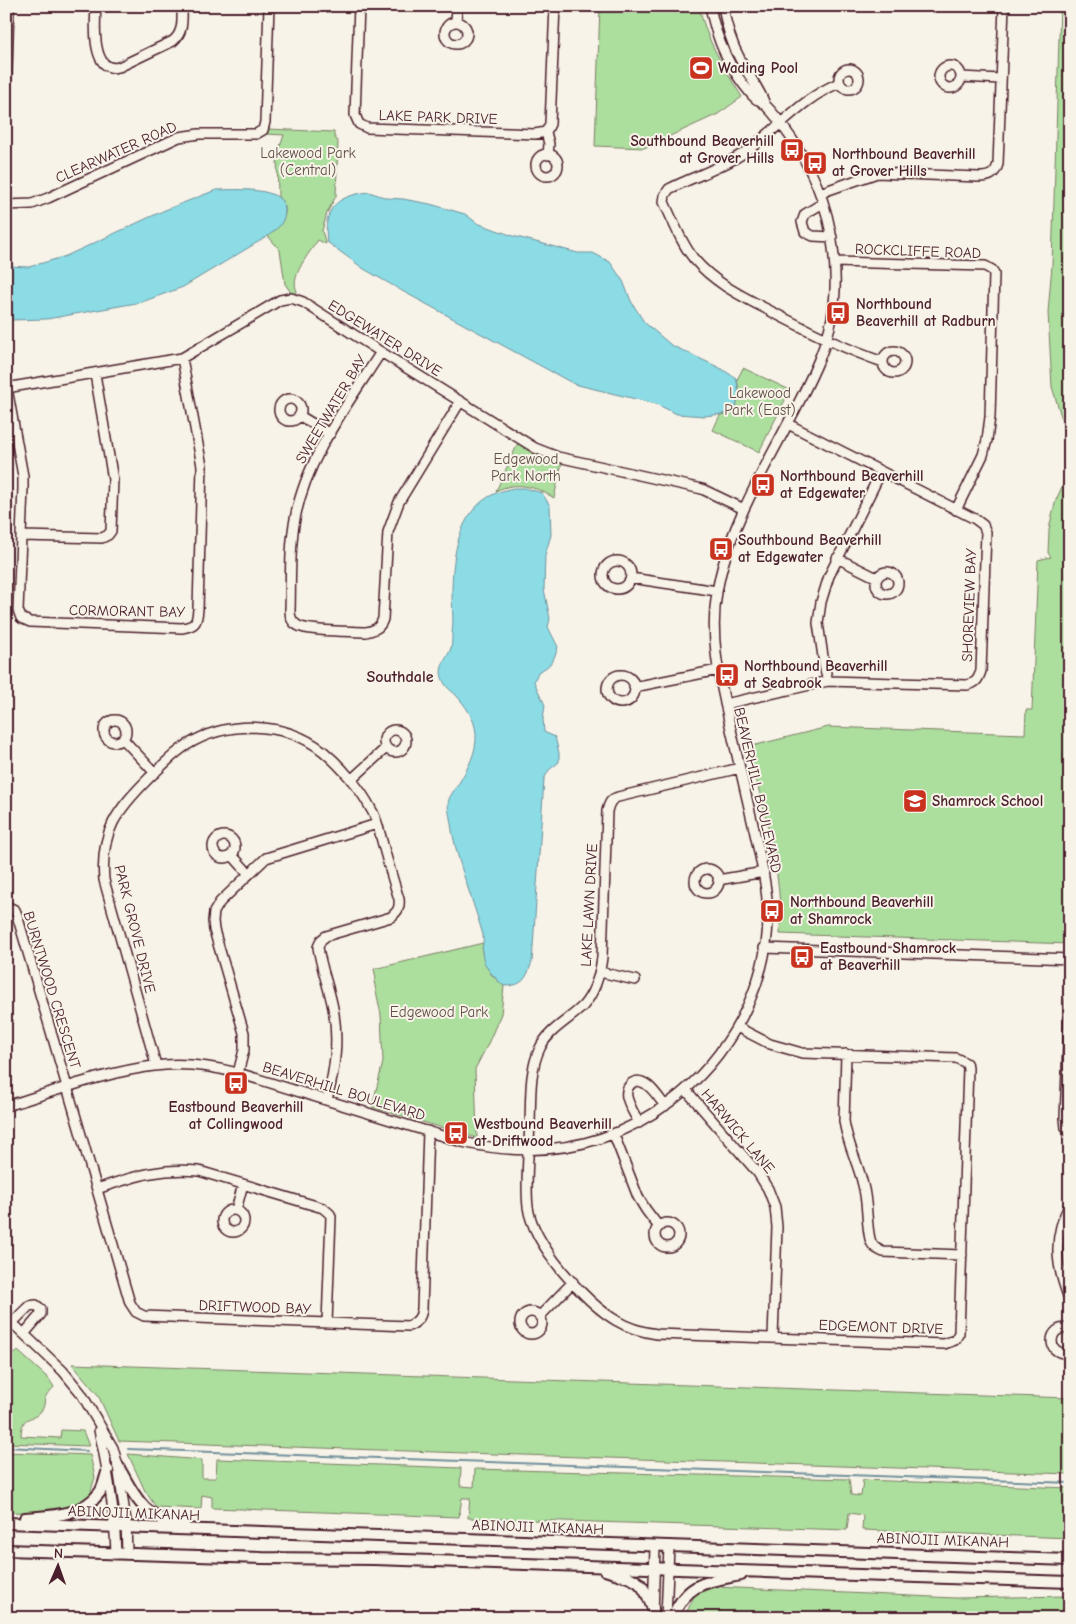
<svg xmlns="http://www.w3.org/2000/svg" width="1076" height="1624" viewBox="0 0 1076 1624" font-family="'Comic Neue',sans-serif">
	<rect width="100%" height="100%" fill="#f7f3e8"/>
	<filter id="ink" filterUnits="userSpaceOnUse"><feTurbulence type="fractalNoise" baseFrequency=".02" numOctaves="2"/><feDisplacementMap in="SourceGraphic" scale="10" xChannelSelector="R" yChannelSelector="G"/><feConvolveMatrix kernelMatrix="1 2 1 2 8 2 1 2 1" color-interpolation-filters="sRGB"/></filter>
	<g filter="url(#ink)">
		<path fill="#acde9e" stroke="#7b7e64" d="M600,6H699C706,40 724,68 742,97L718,114L644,148L595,146Z
			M1060,6H1070V944L780,934C783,870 763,809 748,747L828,727L1025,734L1026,710H1032L1038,560L1051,557L1048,553L1049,530L1052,515L1056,500L1065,480L1070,445L1052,387L1048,312L1052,265Z
			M268,129L334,132V136L338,142L336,196L327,213L322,231L326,244L318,240C310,252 289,277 297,291L295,294H292L285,284L280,250L268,236C280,227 294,210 278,197L277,155L284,135L265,134Z
			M743,368L790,390L759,452L713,430L720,415L733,413C738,401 740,392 737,380Z
			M518,443L539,455L562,462L554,498C535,486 516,481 496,491Z
			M483,943L482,951L491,974L504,986L501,1014L487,1046L475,1069L477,1138L372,1107L383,1062L381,1015L374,981L376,979L374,969Z
			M18,1351L49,1379L54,1387C52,1390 47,1393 46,1396C43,1402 46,1405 41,1411C32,1423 22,1412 21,1436L60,1438L61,1430L83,1431L89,1446L6,1443V1360Z
			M72,1364L1070,1398V1474L119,1441L98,1395Z
			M6,1452L90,1455L95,1477L91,1491L94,1494C64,1512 40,1513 6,1512Z
			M128,1454L202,1460V1478H216L217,1459L461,1468L460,1486L474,1487L475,1469L849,1479L851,1495L861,1496L863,1480L1070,1488V1538L862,1530L863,1515L849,1513L847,1530L468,1518L470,1498H462L459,1517L212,1508V1497L202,1495L201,1509L156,1507L145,1491Z
			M715,1587L955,1598L1070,1596V1618H684L695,1594Z"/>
		<path fill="#8bdce5" stroke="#71909b" d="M216,190C234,190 286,185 285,211C285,223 276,230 268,236L183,287L142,302L47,319L12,320L6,319V266L29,267L66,256L165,210Z
			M369,192L387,198L403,199L430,204L465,214L477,223L513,236L578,253H593L610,262L623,281L631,301L644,322L671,345L720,368L736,378C740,391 739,401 733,413L704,416L677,414L656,404L574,384L404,292L364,269L327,242C323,209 335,196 369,192Z
			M514,488H525L542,493L550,506L551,535L545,555L544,589L550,619L548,627L558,647C554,660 551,666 538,672L534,682L545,705L543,719L544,732L555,737L559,753V762L549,770L544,779L532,962C526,979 523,986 504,986C493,976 483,967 482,952C482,946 484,941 483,935C472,896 455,858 450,818C449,812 447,806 449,799C451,794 456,788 459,783C468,768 477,752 476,734C475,718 465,705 455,694C450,690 445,686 443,680C437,667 447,659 451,648C452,643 452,637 452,633C454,620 452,608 452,595C452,558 457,510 496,493C502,491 508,489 514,488Z"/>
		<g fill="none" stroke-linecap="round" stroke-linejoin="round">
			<path stroke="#71909b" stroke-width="2" d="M6,1447L87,1451
				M128,1449L1070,1483"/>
			<defs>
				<path id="minor" d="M96,6C95,23 91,74 119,67L173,41C184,32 182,19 182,6
					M359,6L355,115L359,124L367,128L535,134L546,132
					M723,6C726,24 731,43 740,59C748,75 759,88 765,104
					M456,22L457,6
					M445 33a11 11 0 1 1 22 0a11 11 0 1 1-22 0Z
					M939 77a11 11 0 1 1 22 0a11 11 0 1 1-22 0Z
					M839 79a10 10 0 1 1 20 0a10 10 0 1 1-20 0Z
					M961,77L1001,79
					M839,83C800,99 776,132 742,154C720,169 692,177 669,189L665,195L664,202C673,221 681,243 694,259C716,285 746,298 776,314C811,332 845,349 883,362
					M6,103L9,6
					M536 165a11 11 0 1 1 22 0a11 11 0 1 1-22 0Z
					M548,155L549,144L546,132L550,124L555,6
					M820,193L877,173L979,177C989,177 995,175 998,164L1004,6
					M823,203L805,214L802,222L805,232L813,236L832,237
					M6,205L32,204L48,198L179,137L199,134H256L263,130L265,122L269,6
					M835,262L985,266L992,270L994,274L990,417L987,440L983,455L956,510
					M883 362a11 11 0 1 1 22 0a11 11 0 1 1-22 0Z
					M381,352C348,404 306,458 295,519C289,549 291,581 290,611C290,617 292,622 297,625C306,632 352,631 366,632C375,630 380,628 383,619L388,532L399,502L460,402
					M6,388L182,358L280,300L291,298L303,302L381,352L535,448L558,457L702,489L744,509
					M7,388L23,476V488L18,610L21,618L30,622L182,628C196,626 197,622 198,609L202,466L182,358
					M279 410a11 11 0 1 1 22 0a11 11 0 1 1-22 0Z
					M300,416L330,434
					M22,536L102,538L108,535L111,531L113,480L95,374
					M837,558L877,578
					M603 575a14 14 0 1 1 28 0a14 14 0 1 1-28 0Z
					M876 583a11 11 0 1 1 22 0a11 11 0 1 1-22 0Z
					M631,578L717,591
					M607 689a14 14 0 1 1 28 0a14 14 0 1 1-28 0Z
					M828,681L825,670L818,623L821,602L829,576L881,472
					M634,687L718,670
					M725,704L828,681L967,685C976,683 978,680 981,671L986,532L983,525L975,519L788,424
					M104 731a11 11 0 1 1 22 0a11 11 0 1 1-22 0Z
					M384 741a11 11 0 1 1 22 0a11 11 0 1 1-22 0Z
					M123,739L155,773
					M351,780L386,748
					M213 847a11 11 0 1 1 22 0a11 11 0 1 1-22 0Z
					M232,855L249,874
					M695 881a12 12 0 1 1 24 0a12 12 0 1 1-24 0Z
					M718,880L764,872
					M6,906L15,910L17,915L130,1303L136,1312L144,1316L409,1326C417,1322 421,1318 422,1309L428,1131
					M764,948L1070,959
					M600,972L635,980
					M1070,1001L1065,1118L1066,1128L1070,1133
					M737,1027L770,1044L802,1053L956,1058L966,1063L968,1068L959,1333L955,1340L944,1344L657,1334C643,1332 630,1329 617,1321C585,1303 533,1244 528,1207C525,1182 529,1148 530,1123C531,1098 529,1071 540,1048C549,1029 568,1021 583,1006C595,992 600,975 602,957L607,811C609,803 611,799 618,797L740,768
					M846,1054L844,1121C847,1143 858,1163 863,1185C868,1203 866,1222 870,1239C872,1247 877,1249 883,1252L962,1255
					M156,1065L104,880C100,831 117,810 150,777C161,767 174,753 187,745C227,720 285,721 323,751C340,765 361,789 371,809C377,818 379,830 382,841C387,860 393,880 399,899C400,908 398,911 391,917L326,936L321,940L318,947C321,968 329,987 333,1008C339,1040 335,1069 327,1100
					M238,1073L244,1050V1033L214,930L213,921L214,912L220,902L266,858L377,824
					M686,1090L758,1173L768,1189L775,1207L777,1227L773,1338
					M6,1106C54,1092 105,1072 154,1066C182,1062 211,1066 238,1073L462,1142C537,1159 607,1149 670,1102C728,1059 769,986 768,913C767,885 760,857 754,829C746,795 738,760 730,725C720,681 709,638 717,592C728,524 771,459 801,398C814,372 826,347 832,318C836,296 836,271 833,248C828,202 809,161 782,125C777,118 770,109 763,103C754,96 761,104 752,95C730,70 716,39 710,6
					M639,1123C635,1115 629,1106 627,1097C626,1092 627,1087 632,1083C645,1075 658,1097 665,1106
					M614,1135L638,1197L646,1210L659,1227
					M97,1189C133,1177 160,1167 199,1171L323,1208L330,1214L331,1217L327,1323
					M1070,1204C1052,1237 1056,1267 1070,1301
					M222 1221a11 11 0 1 1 22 0a11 11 0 1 1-22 0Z
					M236,1210L243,1184
					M655 1235a12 12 0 1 1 24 0a12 12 0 1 1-24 0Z
					M520 1323a11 11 0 1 1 22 0a11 11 0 1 1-22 0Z
					M540,1316L573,1282
					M6,1317L63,1371L81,1393L113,1448L118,1466L126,1521L127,1554
					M12,1323L29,1306L36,1305L41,1309V1314L24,1334
					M1070,1329C1046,1323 1046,1359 1070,1352
					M99,1430C108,1471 115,1512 116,1554
					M653,1618L655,1546
					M666,1618L669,1546"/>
				<path id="major" d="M118,1466C135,1497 145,1521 184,1524
					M25,1518C51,1516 83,1516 100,1492C104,1486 105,1477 108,1470
					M6,1523L1070,1560
					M6,1550L262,1558L374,1559L1070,1582
					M605,1570C636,1580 641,1576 653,1609
					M672,1618C687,1582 706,1582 741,1575"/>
			</defs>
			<use href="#minor" stroke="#4a1f2b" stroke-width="12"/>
			<use href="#major" stroke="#4a1f2b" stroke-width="14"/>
			<use href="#minor" stroke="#f7f3e8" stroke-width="9"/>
			<use href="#major" stroke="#f7f3e8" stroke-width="10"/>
		</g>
	</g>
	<defs>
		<symbol id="stadium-square" viewBox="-11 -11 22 22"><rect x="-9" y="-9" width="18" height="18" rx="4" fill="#c8321e" stroke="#f7f3e8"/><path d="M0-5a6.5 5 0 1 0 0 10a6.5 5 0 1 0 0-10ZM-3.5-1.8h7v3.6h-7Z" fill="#fff"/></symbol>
		<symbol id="bus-square" viewBox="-11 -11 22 22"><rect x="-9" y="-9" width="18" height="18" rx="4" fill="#c8321e" stroke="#f7f3e8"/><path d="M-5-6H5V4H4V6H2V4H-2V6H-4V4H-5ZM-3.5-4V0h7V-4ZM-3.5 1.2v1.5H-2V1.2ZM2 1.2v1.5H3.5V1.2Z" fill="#fff"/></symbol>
		<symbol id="school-square" viewBox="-11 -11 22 22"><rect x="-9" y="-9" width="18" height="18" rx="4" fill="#c8321e" stroke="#f7f3e8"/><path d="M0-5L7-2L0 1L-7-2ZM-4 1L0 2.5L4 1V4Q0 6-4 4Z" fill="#fff"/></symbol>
	</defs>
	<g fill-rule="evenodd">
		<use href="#stadium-square" x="687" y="54" width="28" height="28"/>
		<use href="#bus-square" x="778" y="136" width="28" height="28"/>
		<use href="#bus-square" x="801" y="149" width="28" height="28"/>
		<use href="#bus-square" x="824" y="299" width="28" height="28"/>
		<use href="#bus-square" x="749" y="471" width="28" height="28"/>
		<use href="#bus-square" x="707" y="535" width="28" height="28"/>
		<use href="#bus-square" x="713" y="661" width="28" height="28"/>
		<use href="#school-square" x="901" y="787" width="28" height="28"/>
		<use href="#bus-square" x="758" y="897" width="28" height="28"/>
		<use href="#bus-square" x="788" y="943" width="28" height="28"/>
		<use href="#bus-square" x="222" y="1069" width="28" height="28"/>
		<use href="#bus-square" x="442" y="1119" width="28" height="28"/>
	</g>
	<g text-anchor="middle" stroke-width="4" stroke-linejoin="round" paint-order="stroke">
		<g font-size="15" font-weight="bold" fill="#4a1f2b" stroke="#f7f3e8" text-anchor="start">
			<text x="718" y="73">Wading Pool</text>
			<text x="774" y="146" text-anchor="end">Southbound Beaverhill<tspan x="774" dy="17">at Grover Hills</tspan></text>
			<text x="832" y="159">Northbound Beaverhill<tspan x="832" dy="17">at Grover Hills</tspan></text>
			<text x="856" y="309">Northbound<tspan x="856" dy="17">Beaverhill at Radburn</tspan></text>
			<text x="780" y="481">Northbound Beaverhill<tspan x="780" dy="17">at Edgewater</tspan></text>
			<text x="738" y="545">Southbound Beaverhill<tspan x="738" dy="17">at Edgewater</tspan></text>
			<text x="744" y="671">Northbound Beaverhill<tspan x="744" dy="17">at Seabrook</tspan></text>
			<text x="932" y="806">Shamrock School</text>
			<text x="790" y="907">Northbound Beaverhill<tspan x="790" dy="17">at Shamrock</tspan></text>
			<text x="820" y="953">Eastbound Shamrock<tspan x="820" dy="17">at Beaverhill</tspan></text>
			<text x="236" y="1112" text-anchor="middle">Eastbound Beaverhill<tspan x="236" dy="17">at Collingwood</tspan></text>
			<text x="474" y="1129">Westbound Beaverhill<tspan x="474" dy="17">at Driftwood</tspan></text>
		</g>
		<g font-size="15" fill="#4a1f2b" stroke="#f7f3e8">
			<text transform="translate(438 117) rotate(2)" y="5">LAKE PARK DRIVE</text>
			<text transform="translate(116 152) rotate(-24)" y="5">CLEARWATER ROAD</text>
			<text transform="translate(918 251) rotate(2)" y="5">ROCKCLIFFE ROAD</text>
			<text transform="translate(385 338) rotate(32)" y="5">EDGEWATER DRIVE</text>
			<text transform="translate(331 409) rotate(-59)" y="5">SWEETWATER BAY</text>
			<text transform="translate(969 605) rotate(-88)" y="5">SHOREVIEW BAY</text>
			<text transform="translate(127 611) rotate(1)" y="5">CORMORANT BAY</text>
			<text transform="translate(758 790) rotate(77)" y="5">BEAVERHILL BOULEVARD</text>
			<text transform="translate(589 905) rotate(-87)" y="5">LAKE LAWN DRIVE</text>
			<text transform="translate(135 929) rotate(76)" y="5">PARK GROVE DRIVE</text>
			<text transform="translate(52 990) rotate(73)" y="5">BURNTWOOD CRESCENT</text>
			<text transform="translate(344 1091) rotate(17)" y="5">BEAVERHILL BOULEVARD</text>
			<text transform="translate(738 1131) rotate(50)" y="5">HARWICK LANE</text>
			<text transform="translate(255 1307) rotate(2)" y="5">DRIFTWOOD BAY</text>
			<text transform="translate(881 1327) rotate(2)" y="5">EDGEMONT DRIVE</text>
			<text transform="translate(134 1513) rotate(2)" y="5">ABINOJII MIKANAH</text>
			<text transform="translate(538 1527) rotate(2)" y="5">ABINOJII MIKANAH</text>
			<text transform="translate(943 1540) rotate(2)" y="5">ABINOJII MIKANAH</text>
		</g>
		<g font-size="15" fill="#624f48" stroke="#f7f3e8">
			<text x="308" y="158">Lakewood Park<tspan x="308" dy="17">(Central)</tspan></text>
			<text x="760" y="398">Lakewood<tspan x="760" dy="17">Park (East)</tspan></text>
			<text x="526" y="464">Edgewood<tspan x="526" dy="17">Park North</tspan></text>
			<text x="439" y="1017">Edgewood Park</text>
		</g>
		<g font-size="16" font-weight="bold" fill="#4a1f2b" stroke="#f7f3e8">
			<text x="400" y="682">Southdale</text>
		</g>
	</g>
	<rect width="1076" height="1624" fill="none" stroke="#f7f3e8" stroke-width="25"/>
	<rect x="12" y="12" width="1051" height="1599" fill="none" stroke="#4a1f2b" stroke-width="2" filter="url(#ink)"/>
	<g transform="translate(58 1566) rotate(2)" stroke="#f7f3e8" stroke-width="4" paint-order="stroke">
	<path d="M0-4L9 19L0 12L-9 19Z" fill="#4a1f2b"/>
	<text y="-8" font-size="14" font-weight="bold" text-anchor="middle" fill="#4a1f2b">N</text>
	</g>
</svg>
